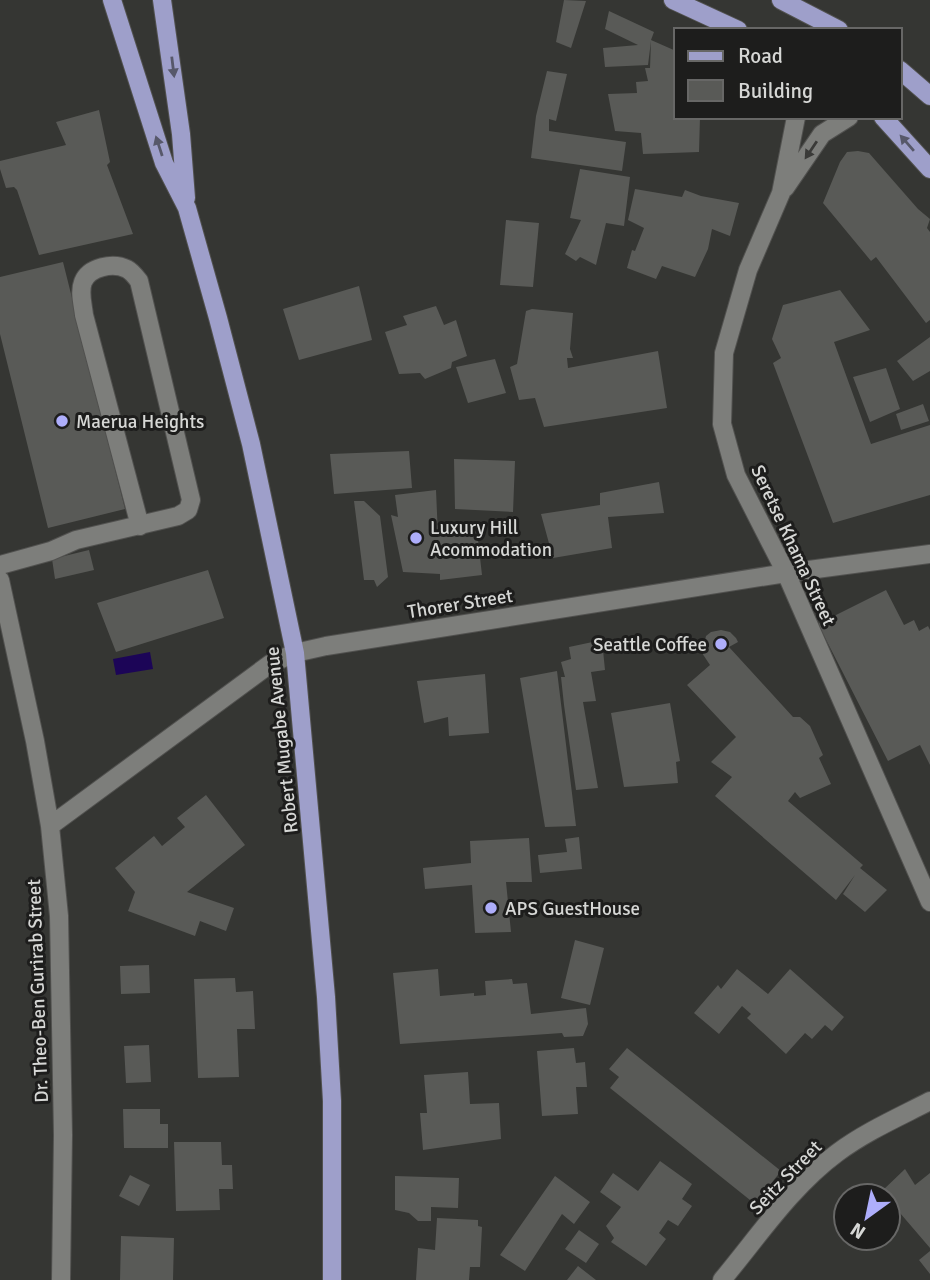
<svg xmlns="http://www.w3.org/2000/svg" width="930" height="1280" viewBox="0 0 930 1280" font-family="Signika,sans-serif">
	<rect width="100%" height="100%" fill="#353633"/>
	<path fill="#1c0557" d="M150,652L153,669L116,675L113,659Z"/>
	<path fill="#595a57" d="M564,0L586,1L571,48L556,42Z
		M609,11L654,32L651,40L676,51V117H700L699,152L643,154L641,133L615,131L608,94L637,93L636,82L648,81L645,68H650L651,41L648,65L605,67L603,48L638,45L605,29Z
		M547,71L567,74L556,121L549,119V131L626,142L622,171L531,158L536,116Z
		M99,110L110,162L107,165L133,234L39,255L17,190L14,187L6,188L0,169V161L66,145L56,122Z
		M858,151L869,153L918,209L930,219L927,228L930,232V320L926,323L876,257L871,261L823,203L840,162L847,152Z
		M580,169L630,177L624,226L606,223L596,265L580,257L576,261L565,254L581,220L570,218Z
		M635,189L682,197L685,190L701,196L739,203L730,236L712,229L708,249L695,277L662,266L656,279L627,268L632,250L635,251L644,228L628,220Z
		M506,220L539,223L533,287L500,285Z
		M63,262L125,509L48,528L0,334V277Z
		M359,286L372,340L299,360L283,309Z
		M840,290L870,330L834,342L871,444L930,425V495L833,523L773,363L781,358L772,339L783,305Z
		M436,306L444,325L456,320L467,356L452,362L451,368L425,379L420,373L399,374L385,332L407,325L403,316Z
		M532,309L573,313L570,349L573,358H567L568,368L658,351L667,408L544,427L535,398L519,400L510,367L517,364L526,311Z
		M930,337V371L913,381L897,361Z
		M495,359L506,393L468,403L456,367Z
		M886,368L900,409L870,422L853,377Z
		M923,404L929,421L901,430L896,414Z
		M409,451L412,488L334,494L330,454Z
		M454,459L515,461L513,512L455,509Z
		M659,482L664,513L608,517L612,548L553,558L541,514L600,505V493Z
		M436,490L438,536L477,531L482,575L440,580V574L403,572L391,515L398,517L395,495Z
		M354,501H364L380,516L388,577L377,587L374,580H364Z
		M89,550L94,570L55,579L52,559Z
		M208,570L224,618L116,652L97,603Z
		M886,590L904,625L914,620L919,631L928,626L930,630V765L920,745L888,761L818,624Z
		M721,630L730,632L736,638L738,642L729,647L793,717H800L810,726L823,755L819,758L831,784L800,798L795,792L788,801L863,865L860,868L887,890L865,912L843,894L855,875L836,900L715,796L732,777L711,762L736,737L687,685L710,665L702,653L706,636L711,632Z
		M602,640L605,670L591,672L596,701L583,702L598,788L576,790L564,705L561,677H565L561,662L571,659L569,647Z
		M557,671L576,826L545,827L520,678Z
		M485,674L489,733L449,736L448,717L424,723L417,681Z
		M670,703L680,761L676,762L678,783L624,787L611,713Z
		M206,795L245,845L187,892L234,908L226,931L200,921L195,936L128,911L135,892L115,868L154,836L162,846L185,827L177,818Z
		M579,837L582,869L540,873L538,855L567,852L565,839Z
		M529,838L532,882H506L511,932L475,933L472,885L425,889L423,868L471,863L470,841Z
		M575,940L604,948L590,1005L561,998Z
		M149,965L150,993L121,994L120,966Z
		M438,969L440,996L474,993V996L486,995L485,981L512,979L513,984L527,983L531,1014L586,1008L588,1024L583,1036L564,1037L562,1033L400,1044L393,973Z
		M737,969L768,994L790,969L844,1017L832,1031L825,1025L812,1039L805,1033L786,1054L747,1018L751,1014L742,1006L719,1034L694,1013L718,985L721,989Z
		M235,978L236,992L253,991L255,1029H237L239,1077L198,1078L194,979Z
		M149,1045L151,1082L126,1083L124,1046Z
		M574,1048L576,1063L585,1062L587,1087H576L578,1114L542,1116L537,1051Z
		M627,1048L781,1171L755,1204L610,1088L619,1077L609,1069Z
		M468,1072L470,1104L499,1103L501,1139L423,1150L420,1113H427L424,1075Z
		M123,1109H160V1124H168V1148H124Z
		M174,1142H221L222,1165H232L233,1189H219L220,1210L176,1211Z
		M660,1161L692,1184L682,1199L692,1206L678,1226L668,1220L659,1233L666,1239L646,1266L611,1242L614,1238L606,1226L621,1207L600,1192L613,1173L638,1191Z
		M905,1169L915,1185L930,1173V1248L888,1199V1196L881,1192Z
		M130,1175L150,1185L139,1206L119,1196Z
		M395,1176L459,1178L458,1208L431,1207V1221H418L409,1213L395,1210Z
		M555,1176L590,1202L574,1224L562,1214L525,1271L500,1255Z
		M437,1218L478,1220V1226L482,1227L480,1267H470L469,1280H416L418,1248L435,1250Z
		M579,1230L599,1244L586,1263L565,1249Z
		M121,1236L174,1238L173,1280H120Z
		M930,1251V1274L919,1260Z
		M578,1266L596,1280H567Z"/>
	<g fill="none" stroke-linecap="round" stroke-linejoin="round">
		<defs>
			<path id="minor" d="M796,117L781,193L748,270L724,353L722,424L736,475L786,573L930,902
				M785,188L822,134L849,117
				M0,565L51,551L76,540L178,516L188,510L191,500L139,281C136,277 131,271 127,269C113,262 89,267 83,282C79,292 83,305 84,315L140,526
				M0,580L35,741L50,826L59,916L63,1135L61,1280
				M50,826L270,664L295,653L326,646L786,573L930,554
				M722,1280C758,1237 791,1187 837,1153C865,1132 899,1117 930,1101"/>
			<path id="major" d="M112,0L164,163L187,208L218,318L251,444L295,653L326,997L332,1101V1280
				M162,0L181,134L186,198
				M673,0L738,30
				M781,0L839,30
				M900,70L930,96
				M883,117L930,169"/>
		</defs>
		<use href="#minor" stroke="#51514f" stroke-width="20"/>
		<use href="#major" stroke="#51514f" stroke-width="20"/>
		<use href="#minor" stroke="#7d7e7b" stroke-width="18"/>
		<use href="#major" stroke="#9e9fca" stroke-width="18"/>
	</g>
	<defs><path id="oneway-solid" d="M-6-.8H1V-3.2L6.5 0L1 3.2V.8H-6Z" transform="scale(1.75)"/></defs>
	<g fill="#57586a">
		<use href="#oneway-solid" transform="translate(173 67) rotate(83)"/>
		<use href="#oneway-solid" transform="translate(907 143) rotate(-131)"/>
		<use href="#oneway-solid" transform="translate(159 146) rotate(-108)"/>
	</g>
	<use fill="#3a3a38" href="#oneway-solid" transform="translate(811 150) rotate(124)"/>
	<g fill="#aeaefb" stroke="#1d1d1c" stroke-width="2.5">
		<circle cx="62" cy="421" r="7"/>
		<circle cx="416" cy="538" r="7"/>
		<circle cx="721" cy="644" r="7"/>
		<circle cx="491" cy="908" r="7"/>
	</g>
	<g text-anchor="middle" stroke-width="6" stroke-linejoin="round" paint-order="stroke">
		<g font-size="19" fill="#d6d7d5" stroke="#1d1d1c" text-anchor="start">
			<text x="76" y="428">Maerua Heights</text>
			<text x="430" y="534">Luxury Hill<tspan x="430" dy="22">Acommodation</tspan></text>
			<text x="707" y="651" text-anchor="end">Seattle Coffee</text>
			<text x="505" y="915">APS GuestHouse</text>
		</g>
		<g font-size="19" fill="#d6d7d5" stroke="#1d1d1c">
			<text transform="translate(794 545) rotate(65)" y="7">Seretse Khama Street</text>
			<text transform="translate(460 603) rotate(-9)" y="7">Thorer Street</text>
			<text transform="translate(281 740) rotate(-96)" y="7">Robert Mugabe Avenue</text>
			<text transform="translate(37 991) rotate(-92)" y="7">Dr. Theo-Ben Gurirab Street</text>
			<text transform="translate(785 1177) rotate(-46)" y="7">Seitz Street</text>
		</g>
	</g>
	<rect x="674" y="28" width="228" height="91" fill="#1d1d1c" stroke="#676766" stroke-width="2"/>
	<rect x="688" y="51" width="35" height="10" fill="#9e9fca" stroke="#676766" stroke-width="2"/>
	<text x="738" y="63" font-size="21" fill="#d6d7d5">Road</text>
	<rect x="688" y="80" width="35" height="21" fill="#595a57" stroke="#676766" stroke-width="2"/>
	<text x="738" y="98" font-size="21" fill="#d6d7d5">Building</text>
	<g transform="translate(867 1217) rotate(213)"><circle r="33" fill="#1d1d1c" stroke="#676766" stroke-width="2"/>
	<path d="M0-5L12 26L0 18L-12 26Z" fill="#aeaefb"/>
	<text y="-10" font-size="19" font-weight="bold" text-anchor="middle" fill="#d6d7d5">N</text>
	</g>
</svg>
